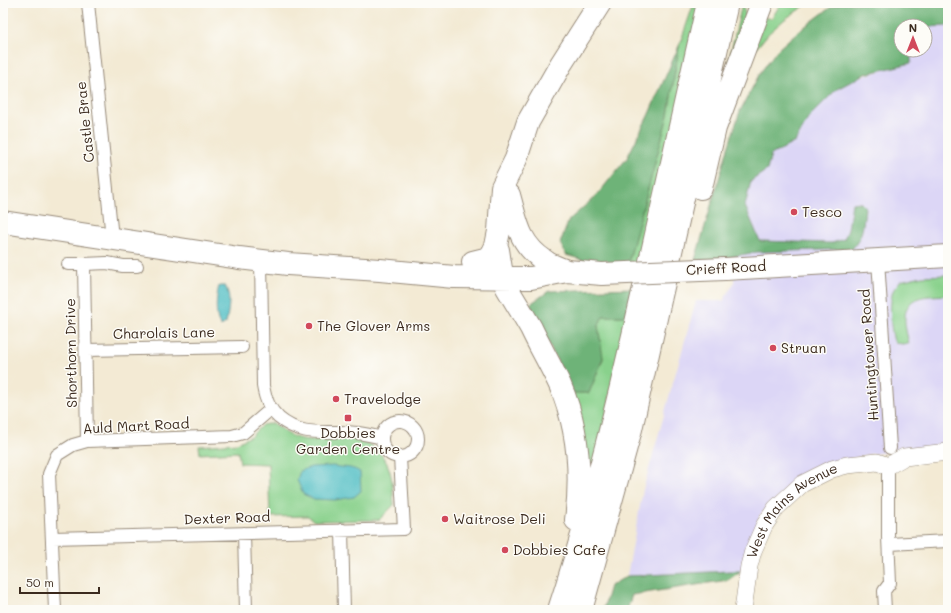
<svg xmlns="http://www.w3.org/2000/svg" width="951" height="613" viewBox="0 0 951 613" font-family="Mali,sans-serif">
	<rect width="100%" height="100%" fill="#fdfcf7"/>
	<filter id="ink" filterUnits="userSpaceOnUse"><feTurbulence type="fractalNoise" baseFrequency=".025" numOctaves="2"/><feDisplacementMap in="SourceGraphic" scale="8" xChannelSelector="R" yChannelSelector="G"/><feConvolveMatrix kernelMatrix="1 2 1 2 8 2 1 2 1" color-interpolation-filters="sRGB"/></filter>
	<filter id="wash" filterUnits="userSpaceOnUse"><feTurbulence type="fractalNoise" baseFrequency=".012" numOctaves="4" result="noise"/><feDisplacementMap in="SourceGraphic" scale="16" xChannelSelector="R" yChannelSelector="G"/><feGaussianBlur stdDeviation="0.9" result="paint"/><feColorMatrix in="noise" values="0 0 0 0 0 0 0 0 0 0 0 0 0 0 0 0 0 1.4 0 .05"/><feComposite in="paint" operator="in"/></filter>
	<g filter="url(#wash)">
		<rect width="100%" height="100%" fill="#f3ead4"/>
		<path fill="#dcd6f6" d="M948,23V446L871,454L810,469L760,515L741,571L627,576L643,490L696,301H723L734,283L736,215L740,189L833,85L908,63L907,50H925V26Z"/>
		<path fill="#89d18c" stroke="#627e55" d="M694,3H703L646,263H628L668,115L679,46Z
			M781,3H809L785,19L769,33L748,58L700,186L742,4L746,16L772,18Z
			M948,275V295C939,296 928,295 919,298C899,304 905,328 909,343L903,344L895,343C890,334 889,301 893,291C894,288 898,284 900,281L922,276Z
			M603,316H626L584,526L572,393H589L603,359L598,326Z
			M273,423C282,430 290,437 302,439C315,442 334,437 348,437C356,437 364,441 370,445C393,460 392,480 394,505L379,520L314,521L308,516L270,517L268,464L240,463L238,452L200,454L199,446L237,443L251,436L262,425Z"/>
		<path fill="#6eb378" stroke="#546e4b" d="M842,3H948V26L925,27V26H901V50H911V63L865,74L837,89L809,117L795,142L771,155L767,170L751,181L745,206L760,241L832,243L844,239L848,230L852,203L860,202L865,207C863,225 864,235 852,249L757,252L735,256L720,261L695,260L728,148L740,111L760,73L777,50L795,34L831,7Z
			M679,46L668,115L628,263L600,265L566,255L560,243L569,220L597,195L627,158L648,116Z
			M633,288L626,316H603L598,326L603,358L589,393H572L530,304L549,291Z
			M730,571H741L728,580L632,595L627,610H603L610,586L627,576Z"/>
		<path fill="#4fbec4" stroke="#457471" d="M219,286H225C232,296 228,312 226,323L221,326C214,318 216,296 219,286Z
			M333,466C343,468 351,466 360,472L361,491L354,497L335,500L313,499L303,494L297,480L300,471L311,467Z"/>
	</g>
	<g filter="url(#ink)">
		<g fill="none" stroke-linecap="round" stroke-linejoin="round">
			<defs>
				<path id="street" d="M88,3L112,238
					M878,260L890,448
					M261,261L263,386C265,399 269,409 279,418C304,439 329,429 358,433C366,434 374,436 382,438
					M68,264H84
					M86,350L242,347
					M382 439a18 18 0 1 1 36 0a18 18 0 1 1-36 0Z
					M87,441L84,264L107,263L123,266H137
					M342,530L344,610
					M244,533L246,610
					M52,538L404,529L400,457
					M889,544L948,541
					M55,610L49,474L57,455L73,445L87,441L232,436L243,433L271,409
					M885,610L884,591L890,583L888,537V466"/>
				<g id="secondary">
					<path id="s1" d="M743,610L749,566L753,551L764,526L776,508L802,484L832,469L847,465L877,462L888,466L904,457L948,452"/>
				</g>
				<path id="highway" d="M701,188L715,128L762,3
					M509,195C517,223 519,244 545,261C551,266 560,268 567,271
					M3,222L239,258L288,264L380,270L454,277L531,278L567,271L602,274
					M496,246L498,250C500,261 501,276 506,286C514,300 523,314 531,328C540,347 551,366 560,385C579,429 582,473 576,520
					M473,262L485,259L490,257L493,252L496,246L499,231L502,187L516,159L528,122L561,64L600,3
					M725,269L948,256
					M559,610C603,475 633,337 664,199C678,134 693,68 708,3
					M581,610L631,429L727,3"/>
			</defs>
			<use href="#street" stroke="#978a79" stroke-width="14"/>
			<use href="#secondary" stroke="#978a79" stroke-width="18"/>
			<use href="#highway" stroke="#978a79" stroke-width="24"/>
			<use href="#street" stroke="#fff" stroke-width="12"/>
			<use href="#secondary" stroke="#fff" stroke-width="17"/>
			<use href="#highway" stroke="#fff" stroke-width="22"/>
			<defs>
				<path id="highway-bridge" d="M602,274L725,269"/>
			</defs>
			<use href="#highway-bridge" stroke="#978a79" stroke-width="24" stroke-linecap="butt"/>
			<use href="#highway-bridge" stroke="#fff" stroke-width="22"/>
		</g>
	</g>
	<g fill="#d1495b" stroke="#fdfcf7" stroke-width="1.5">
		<circle cx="794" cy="212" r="4"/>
		<circle cx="309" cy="326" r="4"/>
		<circle cx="773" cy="348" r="4"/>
		<circle cx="336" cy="399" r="4"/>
		<rect x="344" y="414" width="8" height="8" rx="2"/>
		<circle cx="445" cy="519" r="4"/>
		<circle cx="505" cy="550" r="4"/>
	</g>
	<g text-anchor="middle" stroke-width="3" stroke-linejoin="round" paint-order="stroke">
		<g font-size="14" fill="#3b2a1e" stroke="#fdfcf7">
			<text transform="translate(85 122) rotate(-96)" y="5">Castle Brae</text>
			<text transform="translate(726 268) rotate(-3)" y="5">Crieff Road</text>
			<text transform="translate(164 333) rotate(-1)" y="5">Charolais Lane</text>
			<text transform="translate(71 353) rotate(-91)" y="5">Shorthorn Drive</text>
			<text transform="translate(869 355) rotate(-94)" y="5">Huntingtower Road</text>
			<text transform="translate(136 426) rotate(-3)" y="5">Auld Mart Road</text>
			<text dy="5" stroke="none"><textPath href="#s1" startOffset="118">West Mains Avenue</textPath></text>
			<text transform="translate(227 518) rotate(-2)" y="5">Dexter Road</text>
		</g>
		<g font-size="14" fill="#3b2a1e" stroke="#fdfcf7" text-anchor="start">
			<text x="802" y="217">Tesco</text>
			<text x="317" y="331">The Glover Arms</text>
			<text x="781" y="353">Struan</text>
			<text x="344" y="404">Travelodge</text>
			<text x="348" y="438" text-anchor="middle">Dobbies<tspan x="348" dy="16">Garden Centre</tspan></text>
			<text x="453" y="524">Waitrose Deli</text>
			<text x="513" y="555">Dobbies Cafe</text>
		</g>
	</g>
	<rect width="951" height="613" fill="none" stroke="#fdfcf7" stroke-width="16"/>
	<g transform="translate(913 38)"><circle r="19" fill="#fdfcf7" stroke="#afa8a0"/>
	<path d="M0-3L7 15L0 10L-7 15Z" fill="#d1495b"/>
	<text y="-6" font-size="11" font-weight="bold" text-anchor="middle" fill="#3b2a1e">N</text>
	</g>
	<path d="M20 587v6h79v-6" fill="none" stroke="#3b2a1e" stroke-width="2"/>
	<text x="26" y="587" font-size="12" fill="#3b2a1e" stroke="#fdfcf7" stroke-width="3" paint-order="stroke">50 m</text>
</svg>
